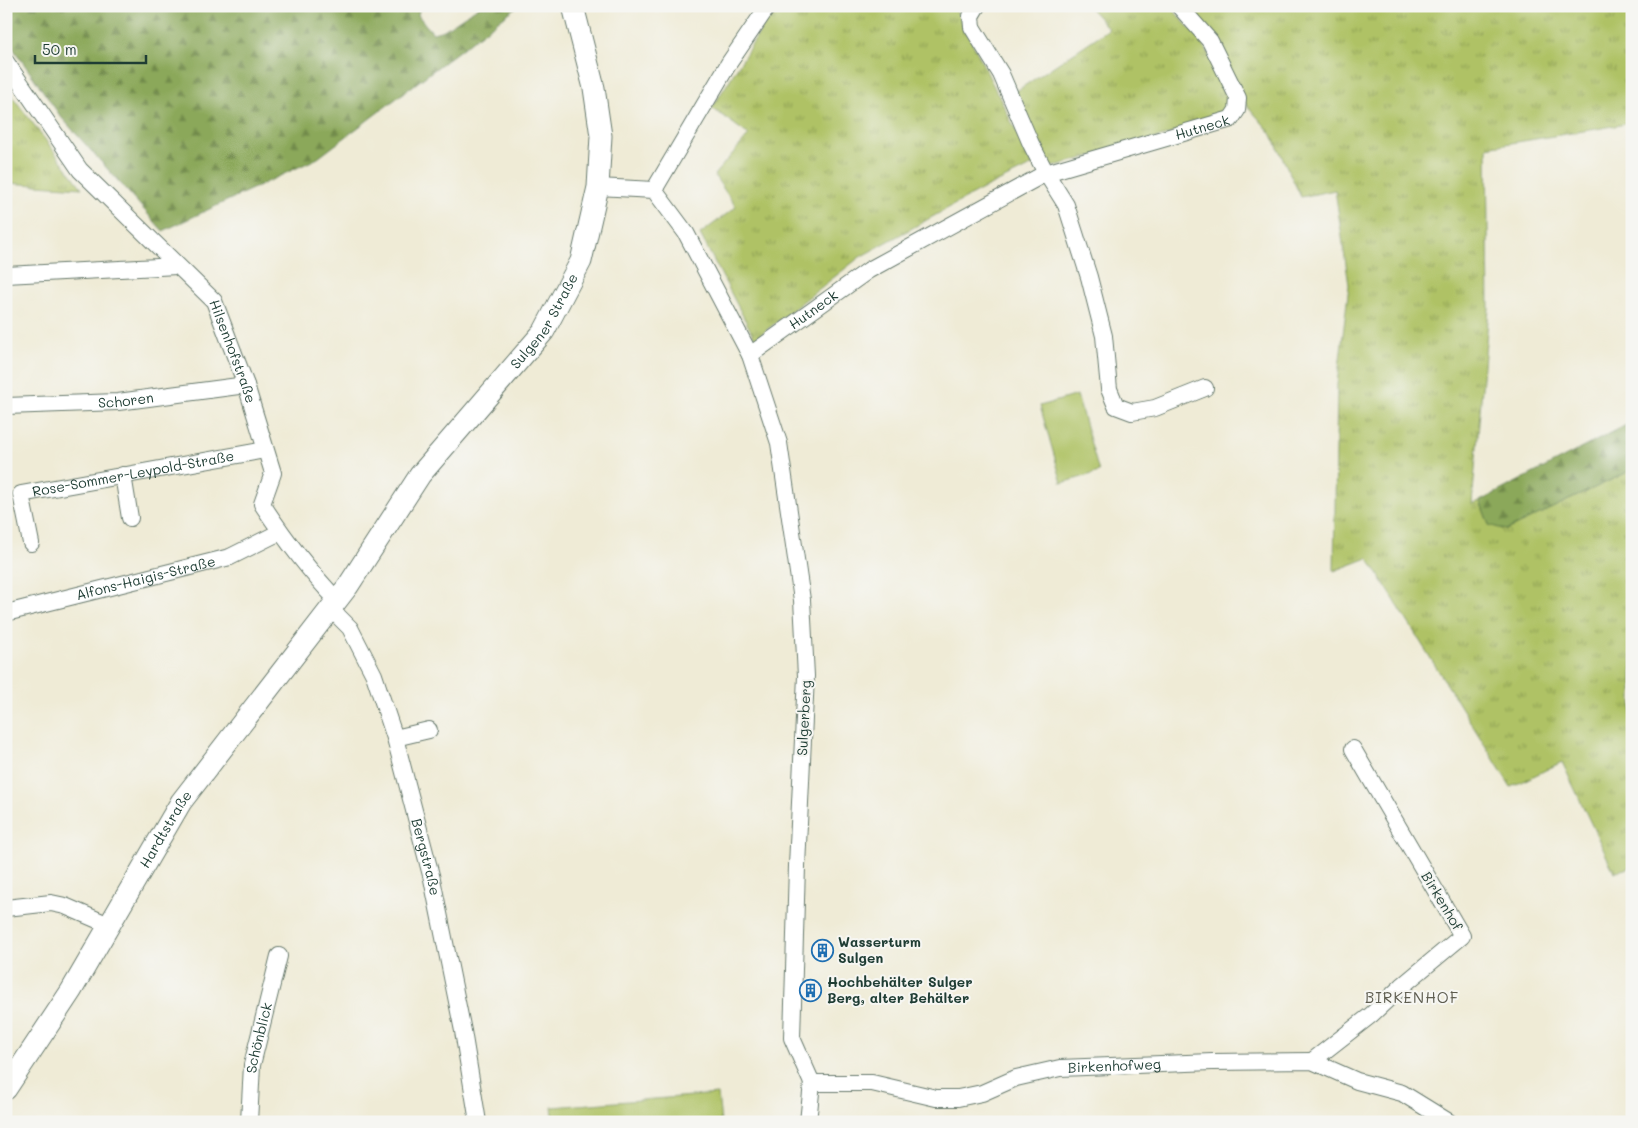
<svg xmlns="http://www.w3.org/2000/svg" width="1638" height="1128" viewBox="0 0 1638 1128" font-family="Mali,sans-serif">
	<defs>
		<pattern id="grass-tufts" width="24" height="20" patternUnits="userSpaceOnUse" patternTransform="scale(1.25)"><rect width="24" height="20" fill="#afc265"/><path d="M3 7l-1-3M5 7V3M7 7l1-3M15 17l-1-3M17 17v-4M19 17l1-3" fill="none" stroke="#8e9f54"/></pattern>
		<pattern id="forest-firs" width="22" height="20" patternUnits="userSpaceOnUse" patternTransform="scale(1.25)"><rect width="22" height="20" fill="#8ba85a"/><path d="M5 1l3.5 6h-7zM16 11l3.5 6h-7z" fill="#718a4b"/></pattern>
	</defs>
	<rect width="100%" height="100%" fill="#f6f6f2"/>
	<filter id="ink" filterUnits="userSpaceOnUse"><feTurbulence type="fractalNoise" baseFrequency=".02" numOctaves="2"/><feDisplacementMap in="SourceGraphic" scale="10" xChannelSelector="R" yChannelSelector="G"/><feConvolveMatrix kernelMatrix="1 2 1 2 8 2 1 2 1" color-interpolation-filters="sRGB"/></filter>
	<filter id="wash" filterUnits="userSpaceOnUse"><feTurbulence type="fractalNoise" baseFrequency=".0096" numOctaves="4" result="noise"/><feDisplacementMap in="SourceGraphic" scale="20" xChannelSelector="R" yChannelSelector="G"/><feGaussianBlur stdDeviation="1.12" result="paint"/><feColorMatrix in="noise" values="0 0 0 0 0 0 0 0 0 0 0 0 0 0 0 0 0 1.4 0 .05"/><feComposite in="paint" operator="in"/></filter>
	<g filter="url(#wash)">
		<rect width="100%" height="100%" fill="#efebd6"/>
		<path fill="url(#grass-tufts)" stroke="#67804c" d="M776,6H954L1033,165L979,191L860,257L755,339L700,234L736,207L714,175L749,135L712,108Z
			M1088,6H1170L1203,44L1233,98L1229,118L1048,168L1015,92L1109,29Z
			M1186,6H1632V123L1487,147L1489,308L1472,504L1480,501L1489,525L1506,530L1632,470V867L1614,872L1562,762L1511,787L1368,558L1334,571L1337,384L1349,285L1335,190L1301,197L1271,133L1245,103Z
			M6,88L82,188L6,183Z"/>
		<path fill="url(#forest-firs)" stroke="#557247" d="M6,6H420L418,15L425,24L433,33L444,30L480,6H518L318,158L163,231L61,117L6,38Z
			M1632,422V470L1506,530L1489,525L1480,501Z"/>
		<path fill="#afc265" stroke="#67804c" d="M1077,395L1099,472L1062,483L1040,406Z
			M718,1094L721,1122H554L552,1107Z"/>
	</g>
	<g filter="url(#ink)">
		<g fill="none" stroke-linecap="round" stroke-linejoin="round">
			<defs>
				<g id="minor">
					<path d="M977,6L971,16L972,27L1001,74L1031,144L1046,173L1066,205L1089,277L1104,336L1109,389L1116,406L1132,412L1155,408L1205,388"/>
					<path id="s1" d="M6,62L80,170L214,301L246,385L273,473L262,504C285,539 308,570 337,600"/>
					<path d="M598,187L654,190L686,233L750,355L779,443L802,600L806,676L797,866L792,1038L812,1083"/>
					<path d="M654,190L729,63L768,6"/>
					<path d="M6,275L177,266"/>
					<path id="s2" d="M750,355L869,270L1046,173L1231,119L1237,110L1238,98L1210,41L1179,6"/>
					<path id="s3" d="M6,406L118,402L246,385"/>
					<path d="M123,475L130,518"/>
					<path id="s4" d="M31,543L21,494L265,450"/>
					<path id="s5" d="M331,609L350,628L374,675L395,738L432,879L463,1031L478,1122"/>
					<path id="s6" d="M6,613L230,557L280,532"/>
					<path d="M395,738L429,730"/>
					<path d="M6,908L51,903L65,906L109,925"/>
					<path d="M1312,1061L1371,1015L1402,986L1462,936L1353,749"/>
					<path id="s7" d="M812,1083H872L936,1098H958L982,1093L1016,1078L1060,1068L1212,1062L1312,1061L1357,1081L1402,1093L1449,1122"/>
					<path id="s8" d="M249,1122L252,1065L279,956"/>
					<path d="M808,1122L812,1083"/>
				</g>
				<g id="major">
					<path id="s9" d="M6,1089L71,991L181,802L348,586L420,475L544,331L581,261L598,187L601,136L594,88L573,6"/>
				</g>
			</defs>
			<use href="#minor" stroke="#687a6d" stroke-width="18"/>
			<use href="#major" stroke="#687a6d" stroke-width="23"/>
			<use href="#minor" stroke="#fff" stroke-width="16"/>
			<use href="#major" stroke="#fff" stroke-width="21"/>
		</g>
	</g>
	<defs>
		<symbol id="building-ring" viewBox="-11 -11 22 22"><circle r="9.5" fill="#f6f6f2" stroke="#1f6fb2" stroke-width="1.5"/><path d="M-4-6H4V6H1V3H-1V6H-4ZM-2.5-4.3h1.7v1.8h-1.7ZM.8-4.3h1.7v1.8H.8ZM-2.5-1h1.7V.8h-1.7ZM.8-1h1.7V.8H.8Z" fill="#1f6fb2"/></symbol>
	</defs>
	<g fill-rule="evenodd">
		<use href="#building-ring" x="810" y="938" width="25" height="25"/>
		<use href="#building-ring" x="798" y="978" width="25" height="25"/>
	</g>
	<g text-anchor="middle" stroke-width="4" stroke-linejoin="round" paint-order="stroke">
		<g font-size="14" fill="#1f3d34" stroke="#f6f6f2">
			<text dy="5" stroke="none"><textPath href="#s2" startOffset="511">Hutneck</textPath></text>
			<text dy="5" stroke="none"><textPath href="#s2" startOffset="78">Hutneck</textPath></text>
			<text dy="5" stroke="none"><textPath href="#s9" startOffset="940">Sulgener Straße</textPath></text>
			<text dy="5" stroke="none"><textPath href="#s1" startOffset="372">Hilsenhofstraße</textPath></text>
			<text dy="5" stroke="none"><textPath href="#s3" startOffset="120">Schoren</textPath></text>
			<text dy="5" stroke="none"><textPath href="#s4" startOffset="164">Rose-Sommer-Leypold-Straße</textPath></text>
			<text dy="5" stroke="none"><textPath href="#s6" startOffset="144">Alfons-Haigis-Straße</textPath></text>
			<text transform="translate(804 718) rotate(-87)" y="5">Sulgerberg</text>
			<text dy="5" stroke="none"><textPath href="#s9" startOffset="305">Hardtstraße</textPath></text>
			<text dy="5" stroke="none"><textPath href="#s5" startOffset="269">Bergstraße</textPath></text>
			<text transform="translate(1442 901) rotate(59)" y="5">Birkenhof</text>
			<text dy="5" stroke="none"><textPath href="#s8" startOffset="85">Schönblick</textPath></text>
			<text dy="5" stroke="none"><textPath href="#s7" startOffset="309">Birkenhofweg</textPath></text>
		</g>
		<g font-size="14" font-weight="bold" fill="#1f3d34" stroke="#f6f6f2" text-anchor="start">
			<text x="838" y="947">Wasserturm<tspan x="838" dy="16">Sulgen</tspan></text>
			<text x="827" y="987">Hochbehälter Sulger<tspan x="827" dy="16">Berg, alter Behälter</tspan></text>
		</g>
		<g font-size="15" letter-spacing="1" fill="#5e5d50" stroke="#f6f6f2">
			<text x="1412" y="1003">BIRKENHOF</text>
		</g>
	</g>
	<rect width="1638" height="1128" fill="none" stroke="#f6f6f2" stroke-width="25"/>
	<path d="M35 55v8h111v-8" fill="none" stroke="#1f3d34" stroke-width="2.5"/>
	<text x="42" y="55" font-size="15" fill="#1f3d34" stroke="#f6f6f2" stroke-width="4" paint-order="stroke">50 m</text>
</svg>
